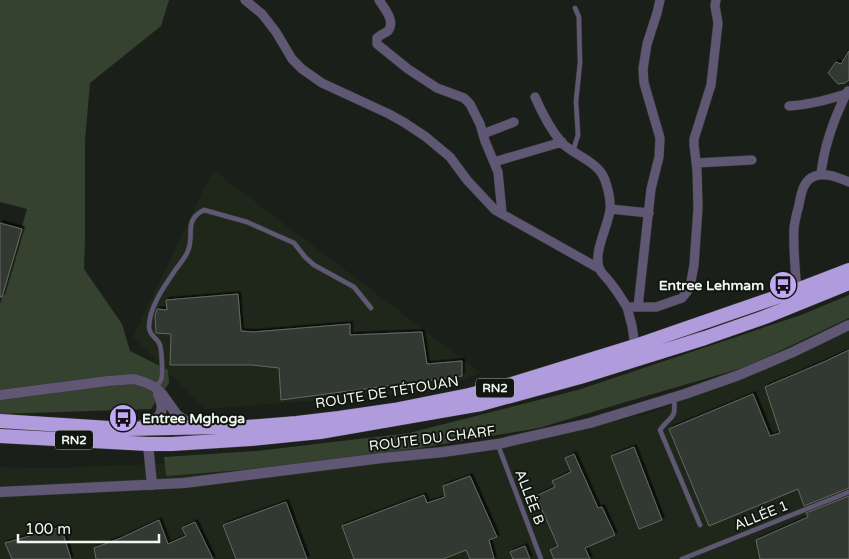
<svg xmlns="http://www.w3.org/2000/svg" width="849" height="559" viewBox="0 0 849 559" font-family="'Varela Round',sans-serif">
	<defs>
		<filter id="shadow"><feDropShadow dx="2.5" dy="-2.5" stdDeviation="0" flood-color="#0009"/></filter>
	</defs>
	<rect width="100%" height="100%" fill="#1b1f19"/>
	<path fill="#1f271b" d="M213,170L481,373L430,392L205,409L133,337Z
		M849,327V559H0V467L53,468L489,451L658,411Z"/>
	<path fill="#35422f" d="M0,0H169L161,26L90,83L85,141V240L84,269L122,324L130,351L168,370L169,383L151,409L0,414V304L27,209L0,202Z
		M849,295V318L746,367L629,401L539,428L420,448L264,468L166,476L164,457L257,451L409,433L578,390L801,315Z"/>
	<path fill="#323730" stroke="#646961" filter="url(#shadow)" d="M849,51V80L845,83L838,84L828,73L836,62L841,64Z
		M0,223L22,229L2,297H0Z
		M238,294L241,331L253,332L350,324V335L422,332L427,364L462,361V376L281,400L279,368L252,365H170L171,334L156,333L155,316L157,309L167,310L166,300Z
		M849,350V488L804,506L798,489L709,526L669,429L753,394L770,436L780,433L765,387L826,361Z
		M634,447L662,520L639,529L611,456Z
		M574,454L598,508L602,507L615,535L585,548L590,559H554L550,550L558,546L536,496L555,487L552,481L571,472L565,458Z
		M470,476L497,537L489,540L494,559H470L466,550L443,559H354L342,526L424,495L427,503L445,497L443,486Z
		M849,496V559H760L756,540L808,517L806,513Z
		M286,502L307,559H236L223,525Z
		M159,520L168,544L186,536L182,528L195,522L213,559H96L94,548L121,538Z
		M61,527L71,559H12L5,543Z
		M525,546L530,559H513L510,552Z"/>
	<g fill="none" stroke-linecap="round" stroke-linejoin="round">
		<defs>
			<path id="service" d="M573,151L578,135L576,101L580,63L579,24V17L575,8
				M156,386C158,384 160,383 161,380C163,375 162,347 159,343C156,337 149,335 149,327C149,307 165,285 176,269C180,264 184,259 187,253C196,236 182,221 204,210L247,222L294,243L305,257L314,265L354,287L371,308
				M674,398C676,422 671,414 660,430L700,525
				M498,445L541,559
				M682,559L849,492"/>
			<path id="minor" d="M245,0L262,14L276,32L292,59L302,69L322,83L389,114L405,123L426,137L450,157L467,180L495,210L600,269
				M379,0C384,8 396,21 388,31C385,33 380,35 377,38V44L408,69L437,88L464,98L470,104L480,124L485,141L498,172L502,213
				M535,97C542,113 550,129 562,143C575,156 598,161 605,180C608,189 611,201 610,210C608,227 592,254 600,270C603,275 609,280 612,285C618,292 622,300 627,307
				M789,106C809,105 827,100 846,94L848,91
				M483,134L514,122
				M494,162L562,142
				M696,163L752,160
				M821,174C824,146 834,119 846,94
				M610,209L649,213
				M797,290C795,269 793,249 794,228C795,220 797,212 799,205C801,194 803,180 815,176C827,172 839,178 849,182
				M638,307L651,189L659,157L660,138L644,83L643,69L647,44L657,13L660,0
				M635,346L632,326L627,307H656L665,304L682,298L686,293L690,287L694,265L698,208L697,170L694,145V139L711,85L718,23L715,6L716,0"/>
			<path id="tertiary" d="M0,395L108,381L134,379L144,382L155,387L162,394L177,415L195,427
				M141,425C159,420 167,413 158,394
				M148,444L152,485
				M0,492L184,483L382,458L443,452L498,444L590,423L685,394L739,375L793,352L849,325"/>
			<path id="trunk" d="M0,421L125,429L217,427H247L297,423L339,418L394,410L469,395L512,384L635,346L797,290L849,270
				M0,436L148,444H172L250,439L320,432L481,404L580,377L705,338L765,317L849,283"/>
		</defs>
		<use href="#service" stroke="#353933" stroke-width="5.5"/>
		<use href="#minor" stroke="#353933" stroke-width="10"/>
		<use href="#tertiary" stroke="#353933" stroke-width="11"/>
		<use href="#trunk" stroke="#353933" stroke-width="15"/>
		<use href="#service" stroke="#605774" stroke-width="4.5"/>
		<use href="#minor" stroke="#605774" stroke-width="9"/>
		<use href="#tertiary" stroke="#605774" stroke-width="10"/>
		<use href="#trunk" stroke="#b09cdc" stroke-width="14"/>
	</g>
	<defs>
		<symbol id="bus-disc" viewBox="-11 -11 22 22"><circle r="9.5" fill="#c0a8f4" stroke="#121610"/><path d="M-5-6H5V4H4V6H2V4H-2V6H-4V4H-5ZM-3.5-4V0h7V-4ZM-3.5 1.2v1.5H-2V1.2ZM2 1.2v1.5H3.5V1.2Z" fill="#111"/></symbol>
	</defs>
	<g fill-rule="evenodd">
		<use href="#bus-disc" x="767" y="269" width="32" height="32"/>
		<use href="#bus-disc" x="107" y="402" width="32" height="32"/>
	</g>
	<g text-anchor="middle" stroke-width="4" stroke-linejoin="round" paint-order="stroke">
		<g fill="#121610" stroke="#afb3ae" stroke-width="1">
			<rect x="476" y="378.5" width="38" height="19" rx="4"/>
			<rect x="55" y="430.5" width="38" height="19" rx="4"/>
		</g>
		<g font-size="12" font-weight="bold" fill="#f2f6f1">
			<text x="495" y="392">RN2</text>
			<text x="74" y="444">RN2</text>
		</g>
		<g font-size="14" font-weight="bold" fill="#f2f6f1" stroke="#121610" text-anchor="end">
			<text x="764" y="290">Entree Lehmam</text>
			<text x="142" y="423" text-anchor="start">Entree Mghoga</text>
		</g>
		<g font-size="14" fill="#f2f6f1" stroke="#121610">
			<text transform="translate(387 392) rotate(-9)" y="5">ROUTE DE TÉTOUAN</text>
			<text transform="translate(432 438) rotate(-7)" y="5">ROUTE DU CHARF</text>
			<text transform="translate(530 497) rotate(69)" y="5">ALLÉE B</text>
			<text transform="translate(761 515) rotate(-22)" y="5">ALLÉE 1</text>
		</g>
	</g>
	<path d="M18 534v8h141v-8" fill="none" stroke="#f2f6f1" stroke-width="2.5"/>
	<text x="25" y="534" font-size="15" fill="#f2f6f1" stroke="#121610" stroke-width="4" paint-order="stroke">100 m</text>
</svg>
